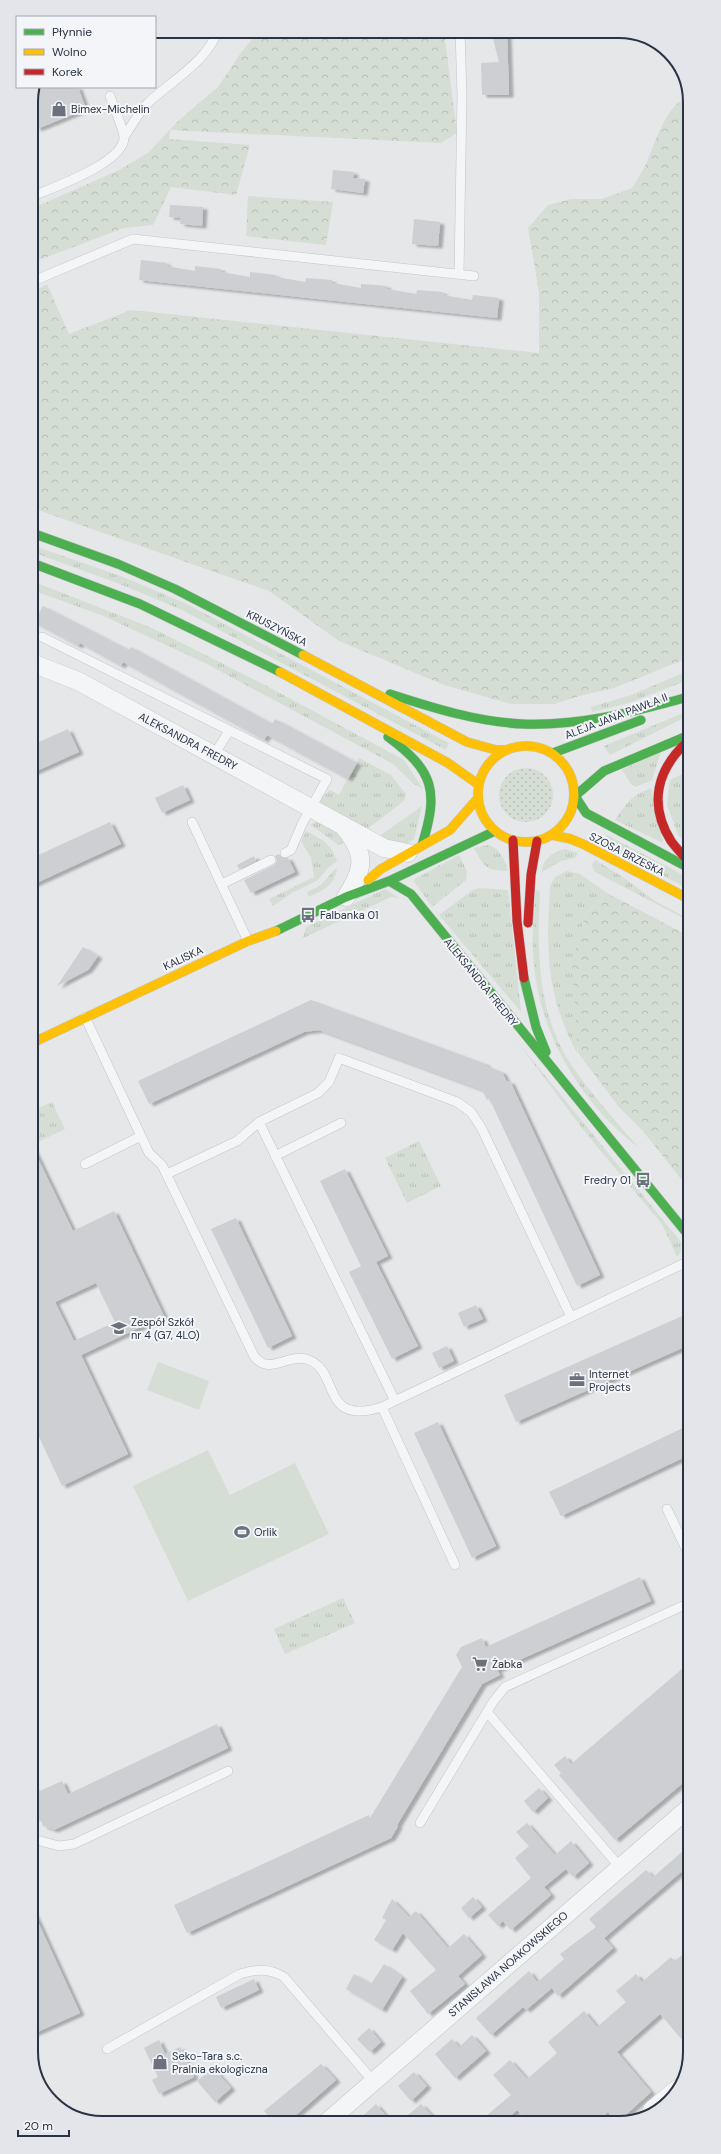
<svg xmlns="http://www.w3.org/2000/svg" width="721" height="2154" viewBox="0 0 721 2154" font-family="'DM Sans',sans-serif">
	<defs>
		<pattern id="grass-tufts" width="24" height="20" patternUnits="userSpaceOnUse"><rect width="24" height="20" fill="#d5ded4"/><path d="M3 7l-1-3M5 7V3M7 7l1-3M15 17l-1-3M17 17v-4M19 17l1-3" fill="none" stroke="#b7bfb7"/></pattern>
		<pattern id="forest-crowns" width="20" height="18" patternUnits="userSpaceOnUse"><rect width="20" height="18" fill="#d5ded4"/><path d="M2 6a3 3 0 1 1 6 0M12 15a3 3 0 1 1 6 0" fill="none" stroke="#b7bfb7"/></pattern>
		<pattern id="garden-dots" width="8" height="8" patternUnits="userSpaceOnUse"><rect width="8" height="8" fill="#d5ded4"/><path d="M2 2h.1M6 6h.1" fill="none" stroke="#b7bfb7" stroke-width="1.8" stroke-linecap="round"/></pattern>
		<filter id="shadow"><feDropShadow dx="4.5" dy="2.5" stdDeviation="1" flood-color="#0004"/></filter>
	</defs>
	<rect width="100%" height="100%" fill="#e5e7e9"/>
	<path fill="url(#grass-tufts)" d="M32,545L123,577L185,603L449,743L446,750L182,610L120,584L32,552Z
		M32,581L152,628L265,685L404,760L423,789L414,784L393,764L205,663L101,615L32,590Z
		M688,671V680L629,703L592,712L591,707L631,695Z
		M688,711V716L610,755L604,746Z
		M661,751L652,780L636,787L631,784L622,770Z
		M359,758L391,775L406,794L404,801L366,830L319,803L323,796L330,790L339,795Z
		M688,771L689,846L678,835L667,805L670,780Z
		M651,788L663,843L615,820C627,802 631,796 651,788Z
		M422,806L414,839L403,846L378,837Z
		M315,822C326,821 339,834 346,842L339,845C329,839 321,831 310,825Z
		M306,831C320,838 332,844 337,861L327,869L318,880L292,893L273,906L269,899L314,877L311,858L301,841Z
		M607,835L689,878V889L602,844Z
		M489,845C500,849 505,860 508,871C485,870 485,868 474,848Z
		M565,849L578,853L575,858L561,861L542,872C542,859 553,852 565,849Z
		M459,855L467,871L466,880L432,907L413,880Z
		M595,860L623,877L655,901L689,919V921L595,872L592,865Z
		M337,867C336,885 323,890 309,897L307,892L320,886Z
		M567,871L580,874L607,893L586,913L577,1053C546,994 546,952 550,886L555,877Z
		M479,888L508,890L521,1012L439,915L473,890Z
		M385,889L399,898L391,897L303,938L306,927Z
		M536,890L540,892C537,950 537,1011 570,1063C590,1093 615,1120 639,1148C579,1102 537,1030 533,954C532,933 534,911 536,890Z
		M516,1040L681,1242V1252L677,1257L662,1224L588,1136Z
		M52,1102L65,1129L32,1145V1111Z
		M419,1141L441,1186L407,1203L385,1158Z
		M343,1598L355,1623L285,1654L274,1629Z"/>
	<path fill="url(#forest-crowns)" d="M259,31H444L457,133L441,143L170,130L169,139L250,145L236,195L171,187L153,225L124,228L31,263V209L119,170L148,153L177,122L218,87L240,54Z
		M688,96V658L614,688L579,696L554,704H511L444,685L339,641L269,591L32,508L31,293L47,284L69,334L131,310L539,353V292L528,228L548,205L571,199H602L632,188C637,180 642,172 646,164C656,142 664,108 688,96Z
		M248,196L333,202L326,245L246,236Z
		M607,893L689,936V1189L642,1130L619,1107L578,1053L572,963L586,913Z"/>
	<path fill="url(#garden-dots)" d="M499 795a27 27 0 1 1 54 0a27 27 0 1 1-54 0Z"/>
	<path fill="#d5ded4" d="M158,1362L209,1381L199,1410L147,1390Z
		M208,1450L230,1495L295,1463L329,1534L188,1601L133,1486Z"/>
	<path fill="#cdcfd2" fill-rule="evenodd" filter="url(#shadow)" d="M491,31H507L509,95H482L481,63L499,62Z
		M36,87H78L86,109L37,129L31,115V98Z
		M333,170L354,172L353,178L365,179L363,193L331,189Z
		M170,205L203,207L202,226L180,224L181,218L169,217Z
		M414,219L440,222L438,246L412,244Z
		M141,260L167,263L166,266L195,271V266L221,269V272L250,277V272L276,275V277L305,282L306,278L332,280V283L361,288V284L387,286V289L416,294L417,290L443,292V295L472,300L473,295L499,298L497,318L139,280Z
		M43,606L129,650L131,647L272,724L275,719L357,763L348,779L267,735L264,740L123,662L121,666L80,643L78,646L34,622Z
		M68,729L79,752L32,773V745Z
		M183,785L190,800L162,813L155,798Z
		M110,822L121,844L32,885V858Z
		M279,854L282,858H288L295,872L251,893L244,880L274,865L277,861L275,856Z
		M254,856L256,861L239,869L237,865Z
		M83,947L98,956L88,970L57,986Z
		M311,1000L486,1064V1066L502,1072L507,1082L510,1081L600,1275L577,1286L489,1098L487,1100L482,1090L319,1030L304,1032L149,1104L138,1081Z
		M32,1146L73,1231L114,1211L164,1316L81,1355L128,1454L62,1486L33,1424V1379L38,1377L33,1365ZM96,1283L115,1322L74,1341L55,1302Z
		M345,1169L388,1256L376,1262L418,1346L392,1359L349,1272L361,1266L320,1181Z
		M236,1218L292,1336L268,1348L211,1229Z
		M476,1305L483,1319L464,1327L458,1313Z
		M689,1313V1345L516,1422L504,1395Z
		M447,1346L454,1361L439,1368L432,1353Z
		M438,1422L496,1546L472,1558L414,1433Z
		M689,1425V1455L561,1516L549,1492Z
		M640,1577L651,1601L497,1670L500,1675L482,1684L397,1825L398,1826L391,1838L187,1933L174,1905L369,1815L370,1818L462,1667L456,1655L461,1647L482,1638L486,1647Z
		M690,1662V1777L615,1840L559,1775L561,1773L554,1765L565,1756L571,1764Z
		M217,1724L228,1748L54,1830L43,1826L41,1819L33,1816V1788L40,1791L62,1781L68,1794Z
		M539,1788L548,1798L533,1812L524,1801Z
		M527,1823L555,1855L571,1841L589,1863L573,1877L566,1869L544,1887L551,1895L511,1930L503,1921L498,1926L488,1915L531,1878L515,1858L529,1846L516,1832Z
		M690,1845V1882L681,1872L604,1938L613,1948L558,1996L552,1988L526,2010L523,2007L491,2035L476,2018L529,1971L537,1982L541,1979L564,1959L560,1954L596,1927L589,1919L646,1870L653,1877Z
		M473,1897L482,1907L469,1918L461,1908Z
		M392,1899L409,1917L416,1911L448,1948L464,1934L482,1955L458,1976L465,1984L428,2014L410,1991L436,1970L403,1933L392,1950L374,1940L386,1920L382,1918Z
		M33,1911L80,2013L33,2034Z
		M690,1948V2049L660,2014L617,2052L651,2092L619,2121H615L608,2112L598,2121H527L517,2110L505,2121H480L511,2095L493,2075L510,2060L527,2079L557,2053L548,2042L584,2011L597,2027L626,2002L616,1991L636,1974L642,1982L671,1957L675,1961Z
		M384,1964L402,1977L382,2010L346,1989L354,1974L371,1984Z
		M254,1979L259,1990L221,2008L216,1997Z
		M369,2028L381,2042L370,2052L357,2039Z
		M472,2035L486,2051L455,2078L435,2054L452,2039L459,2047Z
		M159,2040L165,2054L180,2047L194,2077L159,2094L152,2080L158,2077L144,2048Z
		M321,2064L336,2080L288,2122H274L264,2111Z
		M213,2068L231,2088L215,2102L197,2081Z
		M414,2072L427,2086L411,2101L398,2086Z
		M376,2104L391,2122H356Z
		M421,2104L437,2121L400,2122Z"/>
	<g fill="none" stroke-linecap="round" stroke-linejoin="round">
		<defs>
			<path id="lane" d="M124,137C132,126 139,111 149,102C170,82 209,60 217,31
				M31,197C51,188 125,163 124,137C123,126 113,107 110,96
				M459,274L462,95L460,31
				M31,282L133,239L474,276
				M42,637L327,779L302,824L291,850L285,853
				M214,755L229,731
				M192,822L248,941
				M222,884L271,860
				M85,1017L149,1153L162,1165L254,1356C269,1376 287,1354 306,1359C342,1369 318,1427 382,1407L689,1261
				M259,1122L395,1401
				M275,1156L341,1123
				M85,1164L141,1136
				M167,1174L237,1141L259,1122L318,1093L329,1082L339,1058L457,1102L471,1112L482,1129L571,1317
				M382,1407L455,1565
				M667,1509L689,1555
				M487,1712L619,1866
				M420,1823L493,1702L505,1687L689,1603
				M33,1839L59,1846L74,1844L228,1771
				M107,2049L240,1974C256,1969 269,1968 284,1977L373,2081"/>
			<path id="street" d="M32,663L78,681L384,848L408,853
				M344,827C366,854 365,868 346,897
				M652,2110L677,2089
				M327,2122L690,1807"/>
			<path id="fast" d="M32,533L118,564L175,589L303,655
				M32,563L140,604L280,672
				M390,694C433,708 478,722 523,724C579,726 634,712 688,697
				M388,737C434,771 439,791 422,845
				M553,753L641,720
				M575,796L604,771L687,736
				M575,796L586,813L689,868
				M389,881L411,894L689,1236
				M276,931L346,897L389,881L495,831
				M524,978L536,1027L546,1052"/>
			<path id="slow" d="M303,655L467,742L496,750H507
				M280,672L448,763L479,785
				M478 794a48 48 0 1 1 96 0a48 48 0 1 1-96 0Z
				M552,835L571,839L585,845L689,899
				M368,880L381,869L450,830L478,798
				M32,1043L248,941L276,931"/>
			<path id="jam" d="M688,741C657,769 648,804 671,841C676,848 683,855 689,862
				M513,840L517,921L524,978
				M528,923L531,875L537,841"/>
		</defs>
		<use href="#lane" stroke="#c3c5c7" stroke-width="10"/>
		<use href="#street" stroke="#c3c5c7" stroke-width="19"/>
		<use href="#fast" stroke="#c3c5c7" stroke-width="10"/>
		<use href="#slow" stroke="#c3c5c7" stroke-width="10"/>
		<use href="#jam" stroke="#c3c5c7" stroke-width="10"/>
		<use href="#lane" stroke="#f4f5f6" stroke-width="9"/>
		<use href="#street" stroke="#f4f5f6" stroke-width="18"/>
		<use href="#fast" stroke="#4caf50" stroke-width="9"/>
		<use href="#slow" stroke="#ffc107" stroke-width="9"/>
		<use href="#jam" stroke="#c62828" stroke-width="9"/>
	</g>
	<defs>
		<symbol id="shop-bare" viewBox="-9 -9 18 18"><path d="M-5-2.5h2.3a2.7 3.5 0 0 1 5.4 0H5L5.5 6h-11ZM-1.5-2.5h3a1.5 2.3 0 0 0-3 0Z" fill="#6b727e" stroke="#f3f5f8" stroke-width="2.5" paint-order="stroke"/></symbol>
		<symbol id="bus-bare" viewBox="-9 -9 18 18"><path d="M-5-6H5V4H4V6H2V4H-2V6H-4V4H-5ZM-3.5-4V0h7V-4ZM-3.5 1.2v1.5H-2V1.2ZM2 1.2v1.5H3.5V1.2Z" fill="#6b727e" stroke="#f3f5f8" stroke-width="2.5" paint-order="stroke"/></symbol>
		<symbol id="school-bare" viewBox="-9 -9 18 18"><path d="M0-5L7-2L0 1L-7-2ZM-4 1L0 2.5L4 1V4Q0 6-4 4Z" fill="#6b727e" stroke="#f3f5f8" stroke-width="2.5" paint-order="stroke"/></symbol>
		<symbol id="office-bare" viewBox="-9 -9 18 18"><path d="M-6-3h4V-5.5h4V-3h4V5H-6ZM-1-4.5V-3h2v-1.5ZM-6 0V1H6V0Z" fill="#6b727e" stroke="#f3f5f8" stroke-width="2.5" paint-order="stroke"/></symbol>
		<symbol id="stadium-bare" viewBox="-9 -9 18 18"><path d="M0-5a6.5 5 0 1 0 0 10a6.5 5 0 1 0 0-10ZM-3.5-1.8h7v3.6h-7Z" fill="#6b727e" stroke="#f3f5f8" stroke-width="2.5" paint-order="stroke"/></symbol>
		<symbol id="supermarket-bare" viewBox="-9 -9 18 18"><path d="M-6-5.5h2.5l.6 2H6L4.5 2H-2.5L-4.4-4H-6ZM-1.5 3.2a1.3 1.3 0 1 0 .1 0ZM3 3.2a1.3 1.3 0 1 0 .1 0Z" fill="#6b727e" stroke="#f3f5f8" stroke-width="2.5" paint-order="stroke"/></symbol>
	</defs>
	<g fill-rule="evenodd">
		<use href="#shop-bare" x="48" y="98" width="22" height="22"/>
		<use href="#bus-bare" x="297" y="904" width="22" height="22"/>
		<use href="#bus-bare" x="632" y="1169" width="22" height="22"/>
		<use href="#school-bare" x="108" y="1317" width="22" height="22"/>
		<use href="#office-bare" x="566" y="1369" width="22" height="22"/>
		<use href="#stadium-bare" x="231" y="1521" width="22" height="22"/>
		<use href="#supermarket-bare" x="469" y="1653" width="22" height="22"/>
		<use href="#shop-bare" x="149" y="2051" width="22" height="22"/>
	</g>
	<g text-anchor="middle" stroke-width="4" stroke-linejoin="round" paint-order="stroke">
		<g font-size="11" fill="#2a3344" stroke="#f3f5f8" text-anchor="start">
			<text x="71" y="113">Bimex-Michelin</text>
			<text x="320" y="919">Falbanka 01</text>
			<text x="631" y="1184" text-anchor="end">Fredry 01</text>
			<text x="131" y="1326">Zespół Szkół<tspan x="131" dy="13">nr 4 (G7, 4LO)</tspan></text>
			<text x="589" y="1378">Internet<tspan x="589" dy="13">Projects</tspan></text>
			<text x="254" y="1536">Orlik</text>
			<text x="492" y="1668">Żabka</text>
			<text x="172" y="2060">Seko-Tara s.c.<tspan x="172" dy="13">Pralnia ekologiczna</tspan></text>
		</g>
		<g font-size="11" fill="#2a3344" stroke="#f3f5f8">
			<text transform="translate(277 628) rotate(27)" y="4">KRUSZYŃSKA</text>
			<text transform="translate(616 716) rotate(-21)" y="4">ALEJA JANA PAWŁA II</text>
			<text transform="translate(188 741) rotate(28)" y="4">ALEKSANDRA FREDRY</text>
			<text transform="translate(627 854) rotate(27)" y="4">SZOSA BRZESKA</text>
			<text transform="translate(183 958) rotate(-25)" y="4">KALISKA</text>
			<text transform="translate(481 982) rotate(51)" y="4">ALEKSANDRA FREDRY</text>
			<text transform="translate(508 1964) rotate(-41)" y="4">STANISŁAWA NOAKOWSKIEGO</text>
		</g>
	</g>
	<path d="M0 0H721V2154H0ZM102 38H619A64 64 0 0 1 683 102V2052A64 64 0 0 1 619 2116H102A64 64 0 0 1 38 2052V102A64 64 0 0 1 102 38Z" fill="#e3e5ea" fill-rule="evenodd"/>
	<path fill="none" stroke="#2a3344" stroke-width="2" d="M102 38H619A64 64 0 0 1 683 102V2052A64 64 0 0 1 619 2116H102A64 64 0 0 1 38 2052V102A64 64 0 0 1 102 38Z"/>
	<rect x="16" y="16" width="140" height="72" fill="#f3f5f8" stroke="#a3a7b0"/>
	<rect x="24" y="29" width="20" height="6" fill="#4caf50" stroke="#a3a7b0"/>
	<text x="52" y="36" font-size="12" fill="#2a3344">Płynnie</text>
	<rect x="24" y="49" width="20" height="6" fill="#ffc107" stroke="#a3a7b0"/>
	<text x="52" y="56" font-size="12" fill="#2a3344">Wolno</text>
	<rect x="24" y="69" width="20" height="6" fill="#c62828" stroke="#a3a7b0"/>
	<text x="52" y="76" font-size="12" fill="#2a3344">Korek</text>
	<path d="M18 2130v6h51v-6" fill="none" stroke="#2a3344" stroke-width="2"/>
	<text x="24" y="2130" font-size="12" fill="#2a3344" stroke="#f3f5f8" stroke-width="3" paint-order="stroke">20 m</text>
</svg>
